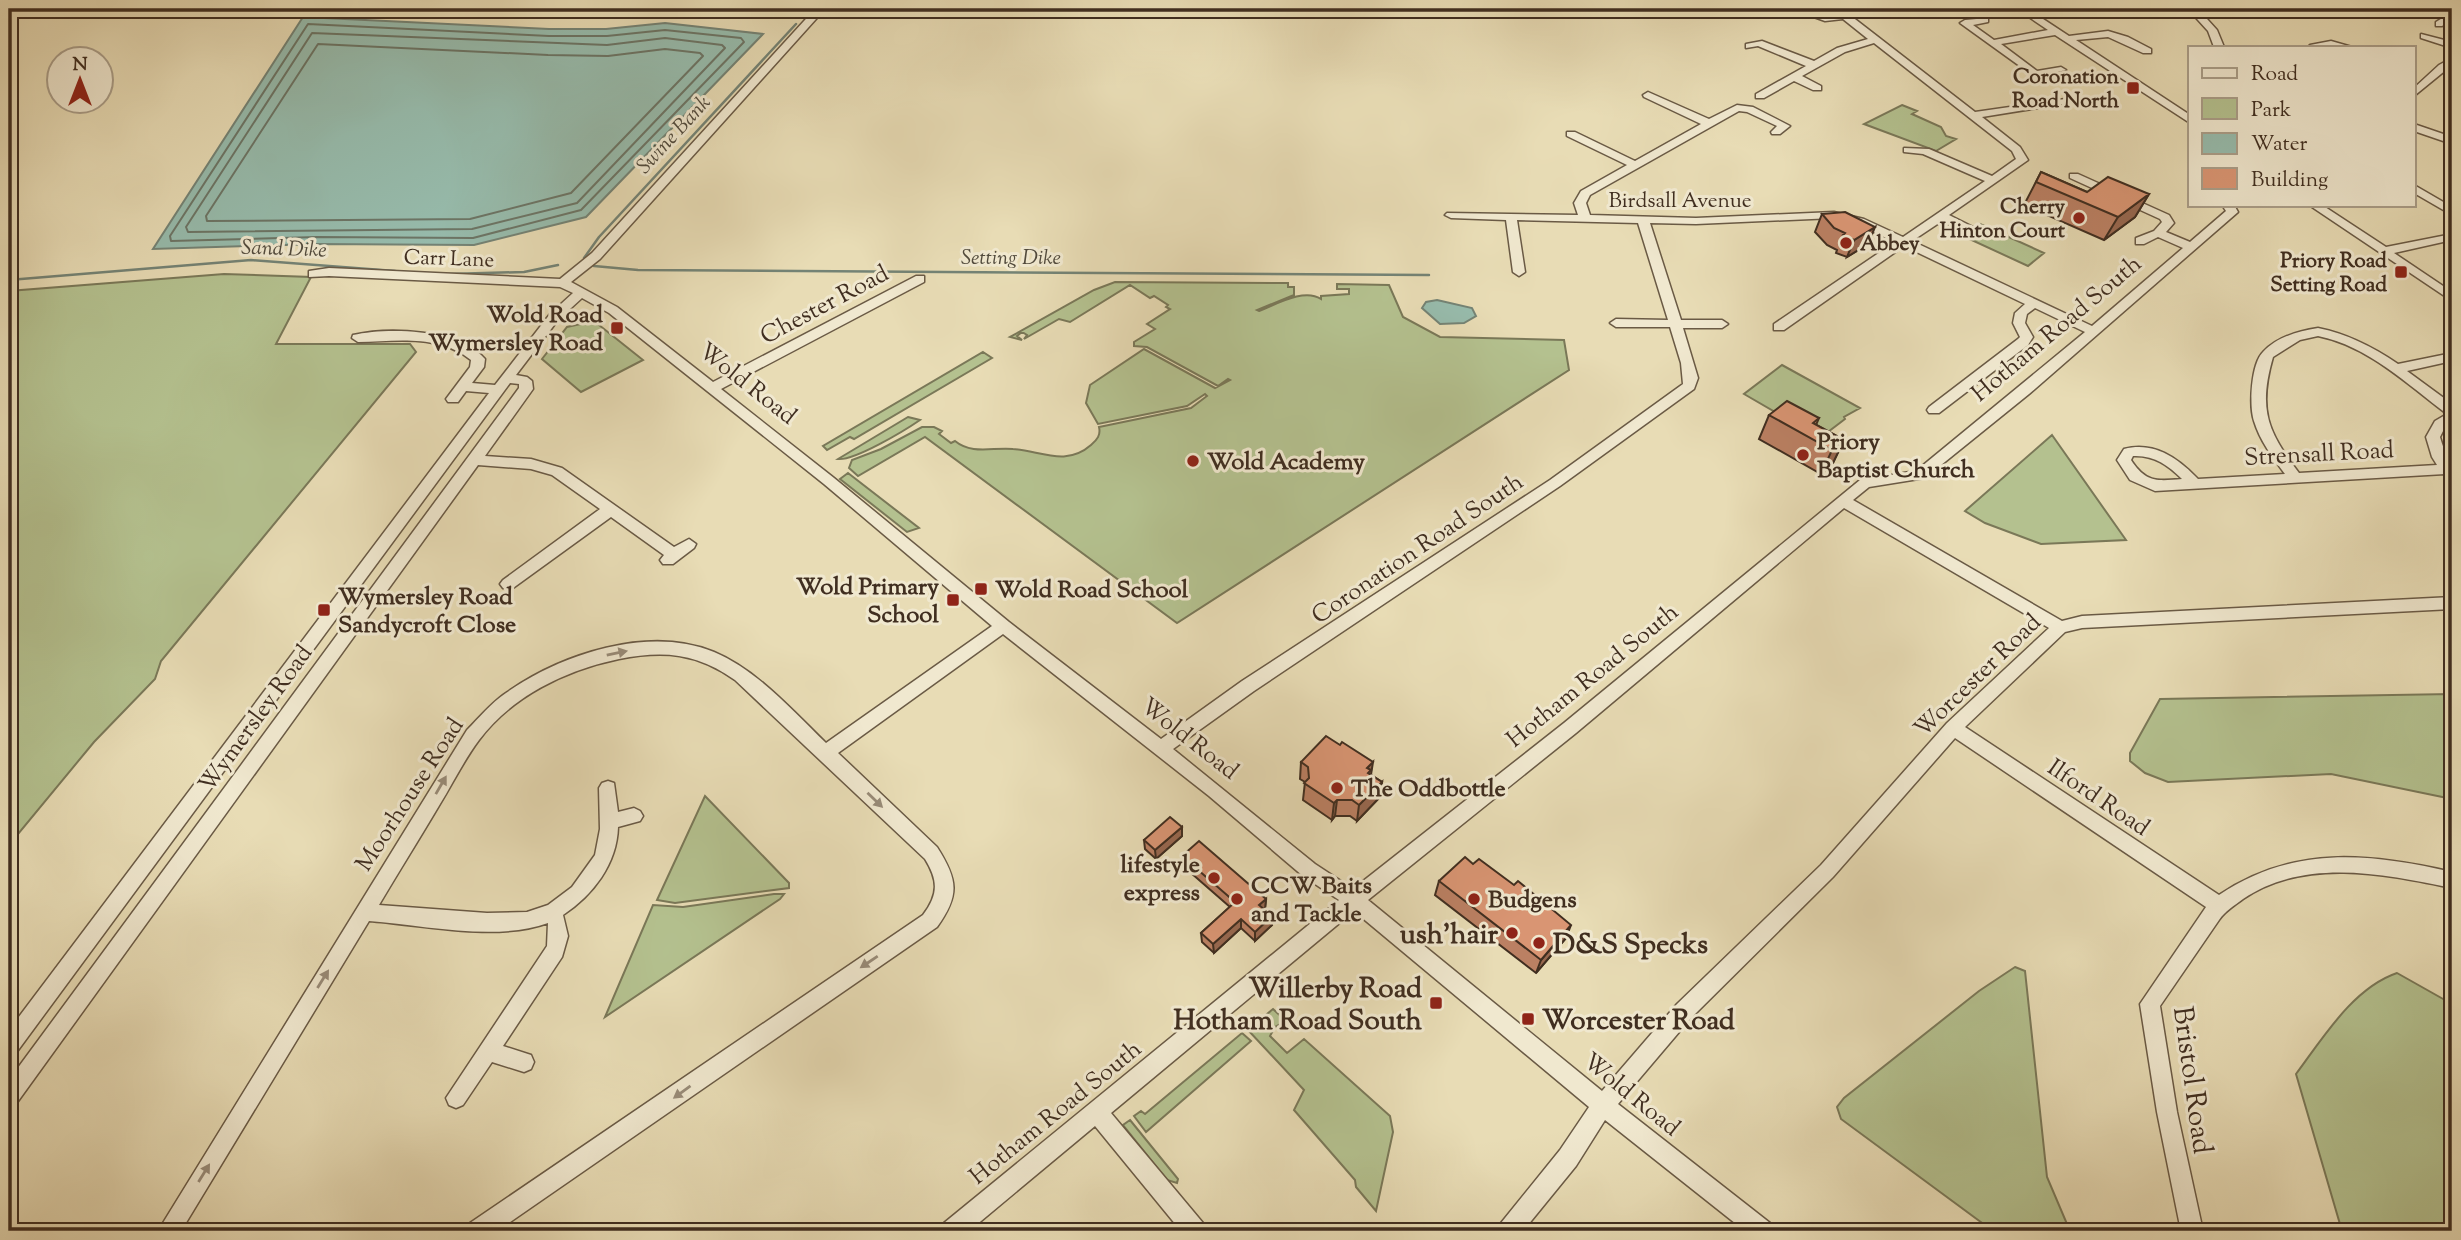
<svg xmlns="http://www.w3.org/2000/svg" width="2461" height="1240" viewBox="0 0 2461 1240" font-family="'Sorts Mill Goudy',serif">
	<rect width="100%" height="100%" fill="#e8dcb5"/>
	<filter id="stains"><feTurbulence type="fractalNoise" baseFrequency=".00286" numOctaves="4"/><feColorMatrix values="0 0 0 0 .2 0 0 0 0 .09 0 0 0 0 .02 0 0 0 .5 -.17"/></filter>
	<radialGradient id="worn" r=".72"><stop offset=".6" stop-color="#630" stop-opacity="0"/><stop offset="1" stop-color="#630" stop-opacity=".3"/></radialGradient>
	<path fill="#b4c18f" stroke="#7a7858" stroke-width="2" d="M1902,105L1917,111L1912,114L1941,127L1946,136L1956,139L1936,151L1864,124Z
		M1980,224L2044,253L2028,266L1963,236Z
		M224,274L311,277L276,344H410L416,352L161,661L155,679L94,742L9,845V291Z
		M1115,282L1288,283V287H1294V295L1257,310L1259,311C1277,304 1304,288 1321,299V296L1349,294V289H1337V284L1389,285L1403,317L1440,337L1564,340L1569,370L1177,623L925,437L858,476L849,468L852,460L881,449L922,427H934L942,431L939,434L951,443L955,441C972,455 993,447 1013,449C1041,451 1066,467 1091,445C1097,440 1101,435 1099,427L1191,408L1207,396L1205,394L1187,406L1098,424L1086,403L1090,385L1144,349L1215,388L1230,380L1228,379L1218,386L1147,347L1134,346V342L1155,329L1147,324L1170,309L1166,307L1168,305L1154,296L1150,298L1130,285L1070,322L1059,319L1024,339L1027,335L1022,332L1017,336L1022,340L1010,337L1094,290Z
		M594,321L643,360L581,392L542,359L567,327Z
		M983,352L992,358L854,439L850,437L827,450L823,446Z
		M1782,365L1860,408L1844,417L1845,419L1820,438L1744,394Z
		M908,417L920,420C904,431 854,461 838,459Z
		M2052,435L2126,540L2041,544L1985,523L1965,511Z
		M848,473L919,528L907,532L840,479Z
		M2452,694V799L2331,774L2168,782L2145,773L2130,761V753L2160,699Z
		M705,796L789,883V888L675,903L657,900Z
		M774,894H784L780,899L605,1017L653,905L683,907Z
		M2015,967L2025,971L2047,1177L2070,1231H1993L1841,1119L1837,1107L1844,1098L1979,991Z
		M2397,973L2452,1004V1231H2342L2296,1074C2323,1038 2353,988 2397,973Z
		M1273,1009L1286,1021L1275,1027L1270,1036L1287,1053L1304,1039L1390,1116L1393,1132L1376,1211L1356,1187L1355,1180L1294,1110L1304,1090L1248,1030Z
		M1242,1033L1251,1041L1146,1132L1134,1116L1141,1111L1145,1114Z
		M1130,1120L1178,1179L1177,1183L1167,1180L1123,1125Z"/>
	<path fill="#97bcad" stroke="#748375" stroke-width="2" d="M303,17L549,29H606L665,23L763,34L586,217L474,245L317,244L153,249Z
		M1437,300L1472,308L1476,316L1464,323L1440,324L1422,308L1426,302Z"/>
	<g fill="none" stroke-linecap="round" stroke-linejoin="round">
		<path stroke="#6c7566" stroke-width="2" d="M308,24L549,36H607L665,30L741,38L744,42L581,210L473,238L317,237L171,241L170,236Z
			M312,33L607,45L665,38L722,45L725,48L577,203L472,229L188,232L186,227Z
			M318,44L548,55L608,56L665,49L700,53L703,56L571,193L470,219L207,221L206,216Z"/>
		<path stroke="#748375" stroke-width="2.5" d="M796,24L599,237L584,258L594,266L638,270L1429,275
			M449,274L524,272L558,265
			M9,280L251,260L395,271"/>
		<defs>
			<path id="minor" d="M815,9H825L600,259L571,282L617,307L713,382L916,276H924V282L721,389L834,478L1009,622L1161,739L1242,681L1550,480L1683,384L1681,363L1670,327H1616L1610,323L1616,319L1668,320L1638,223L1517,220L1525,272L1519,276L1513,272L1506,220L1451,218L1445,215L1447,213L1578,215L1574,203L1581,191L1627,165L1567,136V132H1575L1635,161L1701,124L1644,97L1643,95L1648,92L1709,119L1737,105L1753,107L1790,126L1780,134H1772L1771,132L1777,126L1747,112L1739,111L1590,195L1586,203L1590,215L1696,218L1834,212L1864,219L1903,237L1985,181L1923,154L1904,152V148L1929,149L1992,176L2016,159L2012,151L1874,43L1845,52L1802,76L1821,86V90H1813L1794,81L1764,98H1756V94L1806,66L1758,46L1746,48V44L1762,41L1814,61L1837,48L1868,39L1843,19L1825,21L1792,9C1808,9 1821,16 1836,14L1831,9H1842L1975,112L2079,97V101L2075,102L1982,117L2020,147L2028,160L1949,215L1973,227V231H1965L1942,221L1912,241L2092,326L2183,248L2158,237L2144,244H2136V238L2154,231L2162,222L2160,219L2070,178V174H2078L2169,215L2174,223L2166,232L2190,242L2226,211L2222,205H2234L2238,212L2029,394L1925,478L1869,487L1853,500L2062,621L2082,616L2452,597V609L2082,628L2065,632L1965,727L2219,895C2293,845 2369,853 2452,872V888C2384,874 2305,857 2243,899C2234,906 2225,911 2219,920L2160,1006L2177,1112L2203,1231H2181L2157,1112L2140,1004L2206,907L1955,738L1833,877L1691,1018L1618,1104L1770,1223L1773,1231H1745L1605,1120L1576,1166L1523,1231H1498L1501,1223L1560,1150L1589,1107L1354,911L1111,1113L1203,1223L1206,1231H1181L1095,1126L969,1231H941L944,1223L1339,900L1303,876L1209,796L1003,634L838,753L937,847C958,880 960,895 937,927L497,1231H467L470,1223L923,915C939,894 938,880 925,859L735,680C697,653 664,650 619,659C566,670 512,696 479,740C464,760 453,783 440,804C420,838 399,871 379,905L487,913L527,912L548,905L572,887L595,855L600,829L599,788L602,783L608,781L614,783L618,812L634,808L640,811L643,816L640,821L618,827C617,864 593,895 563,915L568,936L562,957L503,1046L531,1055L534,1062L531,1069L524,1072L492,1062L463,1105L456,1108L449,1105L446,1098L547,946L548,923C496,942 423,925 369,921L181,1231H158L467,730C479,718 491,703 506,693C561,654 649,625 714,652C757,670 793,711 826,743L992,626L824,484L609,313L582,298L558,320L516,375L527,377L532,381L533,389L485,456L531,459L562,468L674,547L689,539L696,544L694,548L673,564H663L660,560L664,555L611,517L513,588H503L500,584L503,580L600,509L552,475L531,469L478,465L16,1104L9,1107V1080L519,388V384L510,383L16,1053L9,1056V1030L489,393L466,391L458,402H448L446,399L470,367L471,360C439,334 397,341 358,342L352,338L353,335C389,327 459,329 485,359L484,367L472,383L495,385L550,314L573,293L560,287L329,276L309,277V271L329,268L560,279L592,253ZM1834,218L1856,224L1895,242L1774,324V330H1784L1904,246L2025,304L2015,313L2013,323L2020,337L2018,339L1929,407L1927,410L1929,413H1939L2028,345L2033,337L2025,323L2027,314L2035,308L2085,332L1916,471L1860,480L1564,723L1353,889L1315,864L1173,749L1254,691L1560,486L1694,389L1698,378L1683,328H1722L1728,324L1722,320H1681L1650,223L1696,224ZM1844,508L2049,628L1947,723L1821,865L1677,1004L1602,1091L1368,900L1576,733Z
				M2017,9H2028L2069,36L2108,31L2128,37L2151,49V53H2143L2108,37L2076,40L2190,115V123L2055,35L2001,44L2037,71L2061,67L2066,70L2035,77L1960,23L1965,20L1988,18V22L1973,25L1994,40L2048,30Z
				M2188,9H2198L2217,30L2224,47H2214L2208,31Z
				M2452,12V19L2442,26H2436V22Z
				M2421,34L2452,42V48L2421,38Z
				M2331,41L2352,47H2308L2310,45Z
				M2452,58V65L2414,96V88L2439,65Z
				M2414,124L2452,137V144L2414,131Z
				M2414,185L2452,207V215L2414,193Z
				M2309,205H2322L2386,247L2452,234V240L2394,253L2452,292V301Z
				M2318,328C2348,334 2373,347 2398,364L2452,353V361L2407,371L2452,404V423L2445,427L2440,437C2444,452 2452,463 2452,478L2445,474L2155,491L2130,480L2117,460L2124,449C2154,441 2178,458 2198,479L2285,474C2273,458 2260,441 2254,421C2249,406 2251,364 2263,352C2277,337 2298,331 2318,328ZM2318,336C2368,346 2407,384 2447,414L2435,421L2426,437L2432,457L2437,465L2299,473C2267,431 2258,409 2273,357L2300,340ZM2133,456C2154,455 2168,465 2182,479C2157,481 2146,483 2131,460Z"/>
		</defs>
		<use href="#minor" stroke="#6a5a45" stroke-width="3"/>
		<use href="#minor" fill="#f0e8cf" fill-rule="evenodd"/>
	</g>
	<path fill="#bb8063" stroke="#402e20" stroke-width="2" d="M2041,172L2087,192L2149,194L2135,217L2104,240L2024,205Z
		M1822,214L1868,244L1847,257L1836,253L1837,250L1827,245L1815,232Z
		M1769,415L1819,418L1816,425L1844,440L1833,463L1821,474L1759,439Z
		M1301,762L1371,775L1382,782L1379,798L1357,821L1350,816H1335L1332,820L1303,800L1305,782L1300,779Z
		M1182,827V836L1156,859L1145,849L1144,840Z
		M1182,856L1266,899L1265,909L1272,925L1255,941L1241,928L1214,953L1202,942L1201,933L1230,907L1183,866Z
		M1439,881L1566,938L1536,973L1435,895Z"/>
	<path fill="#986850" stroke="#402e20" stroke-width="2" d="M2149,194L2135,217L2104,240L2118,217Z
		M1875,227L1868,244L1847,257L1854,240Z
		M1844,440L1833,463L1821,474L1832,450Z
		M1373,762L1369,787L1367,768Z
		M1382,782L1379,798L1357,821L1359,805Z
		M1337,800L1335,816L1332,820L1334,803Z
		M1182,827V836L1156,859L1155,850Z
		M1266,899L1265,909L1259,914V905Z
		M1272,916V925L1255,941V932Z
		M1241,919V928L1214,953L1213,944Z
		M1571,925L1566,938L1536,973L1541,960Z"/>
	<path fill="#d99573" stroke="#402e20" stroke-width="2" d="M2041,172L2087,192L2108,177L2149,194L2118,217L2036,182Z
		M1845,212L1875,227L1854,240L1843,235L1845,233L1834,228L1822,214Z
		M1787,401L1819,418L1813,423L1844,440L1832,450L1769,415Z
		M1326,736L1340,745L1342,742L1373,762L1367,768L1371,770L1368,773L1382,782L1359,805L1352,800H1337L1334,803L1304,783L1309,778L1308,767L1301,762Z
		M1170,817L1182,827L1155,850L1144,840Z
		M1199,841L1266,899L1259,905L1272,916L1255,932L1241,919L1213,944L1201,933L1235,902L1182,856Z
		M1465,857L1473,864L1479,859L1514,885L1518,881L1571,925L1541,960L1439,881Z"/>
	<defs><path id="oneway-solid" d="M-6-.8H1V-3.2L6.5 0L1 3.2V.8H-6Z" transform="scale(1.75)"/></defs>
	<g fill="#988b78">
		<use href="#oneway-solid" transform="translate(617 653) rotate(-12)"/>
		<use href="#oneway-solid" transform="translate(441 785) rotate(-60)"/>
		<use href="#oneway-solid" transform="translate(875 800) rotate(44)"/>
		<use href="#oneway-solid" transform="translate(869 962) rotate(146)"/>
		<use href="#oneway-solid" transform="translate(323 979) rotate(-58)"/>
		<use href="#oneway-solid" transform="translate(682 1092) rotate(144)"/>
		<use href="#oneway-solid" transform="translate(204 1173) rotate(-58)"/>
	</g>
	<g fill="#8f2418" stroke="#f0e8cf" stroke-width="2.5">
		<rect x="2126" y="81" width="14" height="14" rx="3.5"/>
		<circle cx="2079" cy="218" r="7"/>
		<circle cx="1846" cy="243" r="7"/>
		<rect x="2394" y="265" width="14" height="14" rx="3.5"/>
		<rect x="610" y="321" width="14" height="14" rx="3.5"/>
		<circle cx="1803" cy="455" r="7"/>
		<circle cx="1193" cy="461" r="7"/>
		<rect x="974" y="582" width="14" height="14" rx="3.5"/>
		<rect x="946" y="593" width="14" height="14" rx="3.5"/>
		<rect x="317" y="603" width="14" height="14" rx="3.5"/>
		<circle cx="1337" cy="788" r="7"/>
		<circle cx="1214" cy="878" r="7"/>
		<circle cx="1237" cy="899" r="7"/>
		<circle cx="1474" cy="899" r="7"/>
		<circle cx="1512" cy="933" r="7"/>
		<circle cx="1539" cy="943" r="7"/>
		<rect x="1429" y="996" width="14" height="14" rx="3.5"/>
		<rect x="1521" y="1012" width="14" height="14" rx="3.5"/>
	</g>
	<g text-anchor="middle" stroke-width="6" stroke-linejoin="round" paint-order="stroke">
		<g font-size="21" font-weight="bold" fill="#402e20" stroke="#f0e8cf" text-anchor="end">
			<text x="2119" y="83">Coronation<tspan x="2119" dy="24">Road North</tspan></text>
			<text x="2065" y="213">Cherry<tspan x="2065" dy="24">Hinton Court</tspan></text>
			<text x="1860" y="250" text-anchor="start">Abbey</text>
			<text x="2387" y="267">Priory Road<tspan x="2387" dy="24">Setting Road</tspan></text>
		</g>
		<g font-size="21" font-style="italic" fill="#514a3c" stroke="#f0e8cf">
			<text transform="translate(673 134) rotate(-47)" y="7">Swine Bank</text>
			<text transform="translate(284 248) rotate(2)" y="7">Sand Dike</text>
			<text x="1011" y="264">Setting Dike</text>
		</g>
		<g font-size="21" fill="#402e20" stroke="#f0e8cf">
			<text x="1680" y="207">Birdsall Avenue</text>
			<text transform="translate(449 258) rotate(2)" y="7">Carr Lane</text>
		</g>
		<g font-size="24" fill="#402e20" stroke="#f0e8cf">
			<text transform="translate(824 304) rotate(-28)" y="8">Chester Road</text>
			<text transform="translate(2056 328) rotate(-40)" y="8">Hotham Road South</text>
			<text transform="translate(748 383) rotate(38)" y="8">Wold Road</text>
			<text transform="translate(2319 453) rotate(-3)" y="8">Strensall Road</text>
			<text transform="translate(1417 548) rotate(-34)" y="8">Coronation Road South</text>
			<text transform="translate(1592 675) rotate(-39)" y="8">Hotham Road South</text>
			<text transform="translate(1977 675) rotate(-44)" y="8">Worcester Road</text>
			<text transform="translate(255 718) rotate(-54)" y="8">Wymersley Road</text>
			<text transform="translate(1190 738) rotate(38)" y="8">Wold Road</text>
			<text transform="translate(409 794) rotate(-57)" y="8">Moorhouse Road</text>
			<text transform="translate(2099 797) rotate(34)" y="8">Ilford Road</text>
			<text transform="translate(1632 1094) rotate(39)" y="8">Wold Road</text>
			<text transform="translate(1055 1112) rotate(-39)" y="8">Hotham Road South</text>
		</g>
		<g font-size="24" font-weight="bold" fill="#402e20" stroke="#f0e8cf" text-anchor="start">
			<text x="603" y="322" text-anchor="end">Wold Road<tspan x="603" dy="28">Wymersley Road</tspan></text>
			<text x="1817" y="449">Priory<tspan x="1817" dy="28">Baptist Church</tspan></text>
			<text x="1207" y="469">Wold Academy</text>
			<text x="939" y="594" text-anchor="end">Wold Primary<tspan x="939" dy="28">School</tspan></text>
			<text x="995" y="597">Wold Road School</text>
			<text x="338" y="604">Wymersley Road<tspan x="338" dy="28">Sandycroft Close</tspan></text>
			<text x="1351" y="796">The Oddbottle</text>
			<text x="1200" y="872" text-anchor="end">lifestyle<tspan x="1200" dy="28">express</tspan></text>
			<text x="1251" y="893">CCW Baits<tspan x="1251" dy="28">and Tackle</tspan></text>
			<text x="1488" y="907">Budgens</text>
		</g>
		<g font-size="28" font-weight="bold" fill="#402e20" stroke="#f0e8cf" text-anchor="end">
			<text x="1498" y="943">ush'hair</text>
			<text x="1553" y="953" text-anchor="start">D&amp;S Specks</text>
			<text x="1422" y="997">Willerby Road<tspan x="1422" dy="32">Hotham Road South</tspan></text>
			<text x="1542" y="1029" text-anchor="start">Worcester Road</text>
		</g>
		<g font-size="28" fill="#402e20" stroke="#f0e8cf">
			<text transform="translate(2194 1080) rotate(82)" y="10">Bristol Road</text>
		</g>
	</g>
	<rect width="2461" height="1240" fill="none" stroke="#e8dcb5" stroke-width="35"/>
	<rect x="10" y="10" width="2440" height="1219" fill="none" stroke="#402e20" stroke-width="3.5"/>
	<rect x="18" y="18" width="2426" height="1205" fill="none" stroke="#402e20" stroke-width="2"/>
	<rect x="2188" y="46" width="228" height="161" fill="#f0e8cf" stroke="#aa9e89" stroke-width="2"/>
	<rect x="2202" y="68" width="35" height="10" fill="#f0e8cf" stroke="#aa9e89" stroke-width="2"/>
	<text x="2251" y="80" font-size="21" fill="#402e20">Road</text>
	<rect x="2202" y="98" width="35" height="21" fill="#b4c18f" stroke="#aa9e89" stroke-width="2"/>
	<text x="2251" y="116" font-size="21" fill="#402e20">Park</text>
	<rect x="2202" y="133" width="35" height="21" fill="#97bcad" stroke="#aa9e89" stroke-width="2"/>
	<text x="2251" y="150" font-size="21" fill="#402e20">Water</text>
	<rect x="2202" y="168" width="35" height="21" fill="#d99573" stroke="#aa9e89" stroke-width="2"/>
	<text x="2251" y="186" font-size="21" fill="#402e20">Building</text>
	<g transform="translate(80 80)"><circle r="33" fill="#f0e8cf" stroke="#aa9e89" stroke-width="2"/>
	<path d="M0-5L12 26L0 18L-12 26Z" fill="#8f2418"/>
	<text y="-10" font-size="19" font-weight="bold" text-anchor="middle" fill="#402e20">N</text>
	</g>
	<rect width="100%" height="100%" filter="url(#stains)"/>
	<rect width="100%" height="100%" fill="url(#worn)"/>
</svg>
